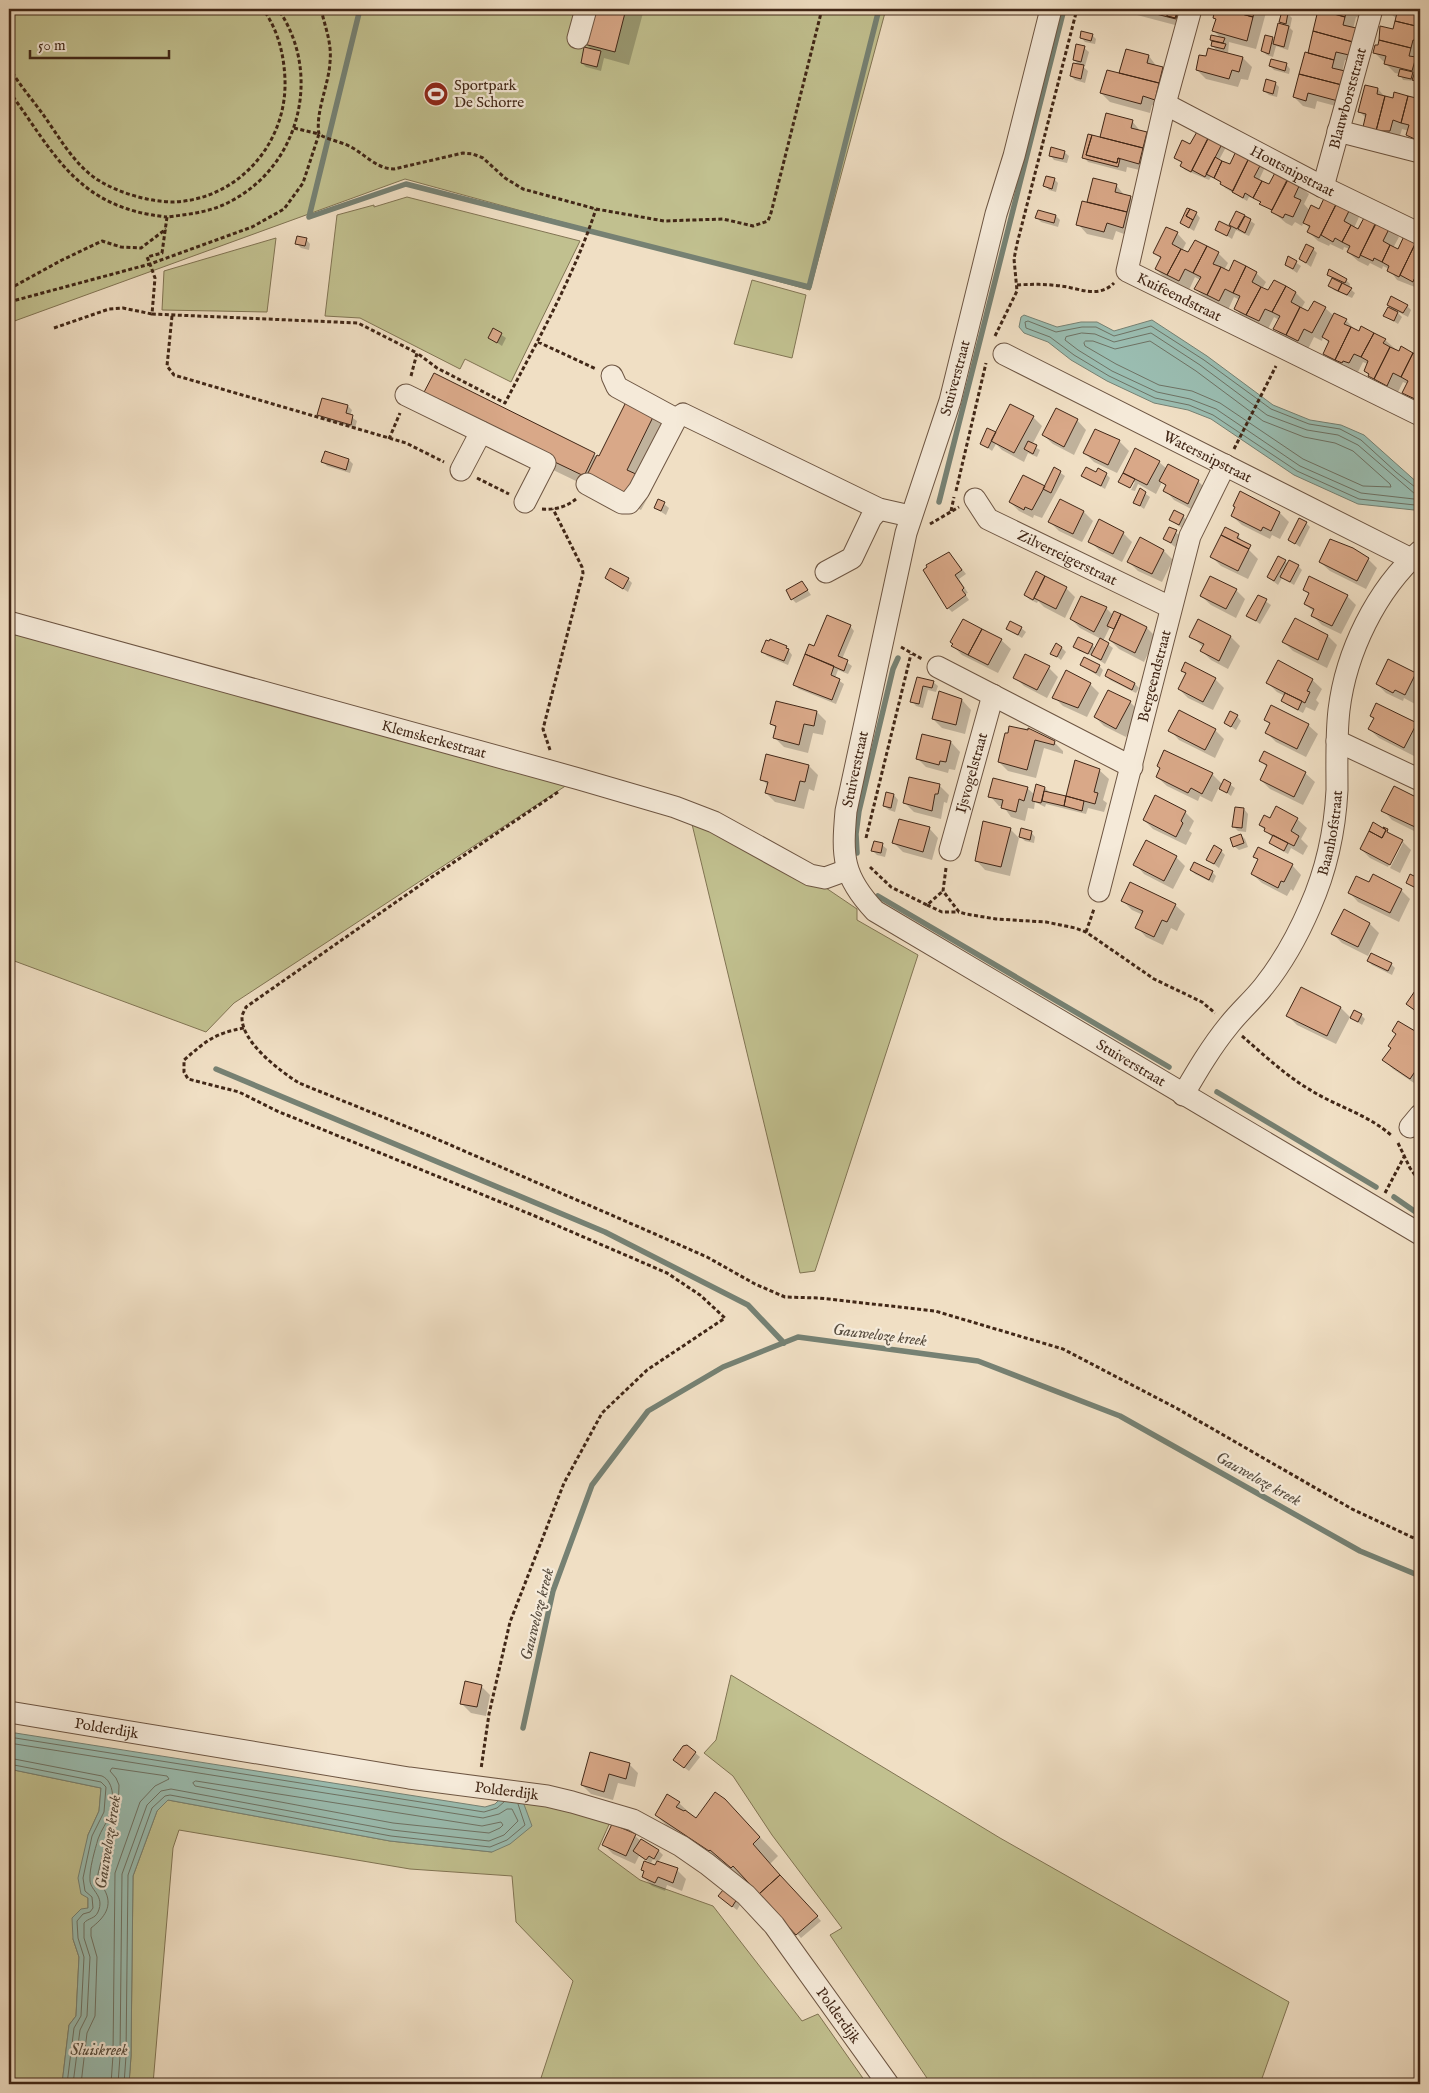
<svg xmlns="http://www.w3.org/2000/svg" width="1429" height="2093" viewBox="0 0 1429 2093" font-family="'IM FELL English',serif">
	<rect width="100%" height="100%" fill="#f0dfc4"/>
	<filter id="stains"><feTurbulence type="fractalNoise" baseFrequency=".004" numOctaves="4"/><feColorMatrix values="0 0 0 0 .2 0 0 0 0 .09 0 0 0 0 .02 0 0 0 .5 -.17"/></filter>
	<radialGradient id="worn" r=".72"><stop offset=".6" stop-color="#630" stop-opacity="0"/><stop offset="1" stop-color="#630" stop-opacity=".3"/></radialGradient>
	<path fill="#c1c08f" stroke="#817453" d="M9,9H886L810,290L405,179L9,323Z
		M407,197L580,241L511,382L465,359L460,369L360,318L325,316L337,215L374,205V207Z
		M276,238L267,312L162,310L164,271Z
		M752,280L806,295L792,358L734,344Z
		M9,629L570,783L234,1003L206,1032L9,959Z
		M691,820L826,888L857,909V920L918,955L815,1271L800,1273Z
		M731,1675L1000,1838L1289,2002L1260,2084H931L830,1935L842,1928L772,1835L733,1776L704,1753L716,1740Z
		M9,1769L101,1788L99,1811L88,1835V1908L73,1939L79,1957L76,2016L69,2025L62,2084H9Z
		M522,1799L611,1820L598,1849L640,1880L713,1906L802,2021L818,2014L867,2084H539L573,1981L516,1922L512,1876L410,1869L179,1830L173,1848L153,2084H129L131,2056L133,1876L157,1811L168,1800L390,1841L492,1852Z"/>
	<path fill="#9abdb1" stroke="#768173" d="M1024,315L1057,327L1081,322H1097L1114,331L1152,320L1207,356L1273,405L1310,420L1341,425L1364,435L1420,485V513L1414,510L1358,504L1294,475L1211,419L1188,410L1154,403L1107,381L1071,360L1048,342L1024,333L1019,327L1021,317Z
		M9,1732L485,1807L495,1804L502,1797L522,1799L532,1826L510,1844L492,1852L390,1841L168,1800L157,1811L133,1876L131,2056L129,2084H62L69,2025L76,2016L79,1957L73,1939L72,1918L81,1909L88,1908V1898L81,1894L78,1878L88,1835L99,1811L101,1788L9,1769Z"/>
	<path fill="#0003" d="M594,9H638L643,13L629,65L604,58L601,71L586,67L582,63L592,50L585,43Z
		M1131,9H1183L1179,22L1176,21L1175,25L1137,15Z
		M1218,9H1267L1256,49L1229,42L1228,54L1243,58L1252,67L1248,80L1241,79L1238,87L1206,79L1197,70L1207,58L1218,52L1212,45V36L1221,38L1214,31L1217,20L1214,18Z
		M1320,9H1372L1369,21L1356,17L1353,29L1358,63L1345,60L1342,72L1347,109L1317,101L1315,109L1303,106L1294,97L1308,54Z
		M1385,9H1420V81L1417,80V83L1420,85L1418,84L1415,81L1403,80L1400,74L1395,73L1374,52L1378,47L1382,35L1379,33L1381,27L1394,31L1397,19Z
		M1288,14L1292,18L1290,28L1293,31L1288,50L1276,46L1273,57L1267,55L1262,51L1266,37L1275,39L1285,26L1280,22Z
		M1092,35L1096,39L1095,44L1085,42L1081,37Z
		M1084,48L1089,52L1085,66L1081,65L1088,71L1085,83L1075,80L1071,76L1080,66L1074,60Z
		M1127,50L1149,56L1157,67L1163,68L1172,78L1164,108L1152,105L1150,113L1110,102L1101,93L1120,75Z
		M1286,64L1290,69L1289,74L1274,70L1270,66Z
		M1275,83L1279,87L1277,97L1269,95L1264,91Z
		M1378,89L1385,97L1394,99L1395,94L1420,101V146L1407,135L1409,131L1402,129L1399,139L1373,136L1366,118L1359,111Z
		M1107,114L1132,121L1141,132L1146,133L1156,142L1148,172L1127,167L1126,172L1088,162L1084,157L1101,138Z
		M1198,131L1226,147L1219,160L1230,166L1238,151L1265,167L1259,180L1270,186H1304L1303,189L1309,194L1304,204L1310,211L1350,208L1359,217L1354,228L1359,230L1365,218L1390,228L1399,237L1393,248L1398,251L1405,238L1420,244V289L1397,280L1389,269L1383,266L1382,269L1370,263L1368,266L1358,261L1348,252L1350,249L1344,247L1343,250L1330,244L1329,246L1318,241L1309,232L1310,229L1304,222L1302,226L1295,222L1292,226L1286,223L1254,196H1250L1252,198L1249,197L1247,201L1225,188L1221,182L1211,177L1209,180L1185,170L1181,166L1182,163L1175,158L1191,146Z
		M1064,152L1069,156L1067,163L1054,160L1050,155Z
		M1054,179L1058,183L1056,192L1049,190L1045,186Z
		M1094,179L1116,185L1125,196L1130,197L1139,207L1132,237L1116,231L1113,240L1087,234L1078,224L1088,203Z
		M1237,212L1255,224L1249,236L1236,230L1232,239L1216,229L1229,227Z
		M1196,213L1200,218L1194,231L1181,223Z
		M1056,216L1060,220L1058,227L1041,222L1037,218Z
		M1177,233L1186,243L1182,251L1189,254L1195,242L1218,253L1228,263L1224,270L1229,273H1256L1266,282L1262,289L1269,292L1296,293L1305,302L1301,309L1308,313L1325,308L1334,316L1346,320L1355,330L1385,340L1399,352L1401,348L1420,358V406L1413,402L1403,393L1408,384L1403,382L1397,394L1379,385L1365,371L1368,364L1363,362L1358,372L1352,369L1351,371L1333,363L1324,353L1329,343L1323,337L1322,341L1314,337L1308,349L1284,338L1275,328L1279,320L1274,317L1268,329L1244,318L1235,308L1240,300L1234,297L1228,310L1205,298L1196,289L1200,280L1195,277L1189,290L1165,278L1156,269L1161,259L1155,252Z
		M306,239L310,244L309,250L301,248L297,244Z
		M1313,249L1317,253L1311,267L1300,259Z
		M1289,258L1301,266L1297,273L1286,265Z
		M1328,274L1346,280L1350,284L1349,288L1355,293L1352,298L1334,290L1330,286L1333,279Z
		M1388,305L1407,306L1411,310L1408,317L1395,310L1402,317L1398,324L1385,316L1395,312Z
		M494,330L506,338L502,346L490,338Z
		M435,375L600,458L628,400L669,428L642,481L652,490L641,510L604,492L603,494L441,416Z
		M348,406L352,410L350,416L357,421L355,428L323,419L319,415Z
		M1056,410L1077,420L1086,430L1074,455L1053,444L1043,435Z
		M1033,417L1042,426L1032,445L1040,450L1037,457L1028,453L1024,462L1002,450L996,444L992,451L981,443L996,433Z
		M1095,431L1119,441L1129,451L1117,473L1094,462L1084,452Z
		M349,460L353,464L350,473L327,466L323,462Z
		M1159,462L1167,469L1198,481L1207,490L1197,512L1174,500L1165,490L1167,487L1162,482L1156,494L1138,484L1135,491L1131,490L1135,482H1132L1129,488L1120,481Z
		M1055,469L1065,476L1042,518L1034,515L1033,518L1019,511L1010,502L1045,488Z
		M1097,474H1106L1110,478L1105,489L1083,476Z
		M1140,490L1150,497L1144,509L1134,502Z
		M1240,493L1280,513L1289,522L1280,539L1272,535L1270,539L1242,525L1232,516Z
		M659,500L669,508L666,515L655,508Z
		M1060,501L1084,512L1093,521L1082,542L1059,531L1050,522Z
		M1183,516L1187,521L1183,529L1171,520Z
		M1306,523L1310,527L1300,547L1290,540Z
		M1170,529L1181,536L1175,547L1165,539Z
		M1123,533L1132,542L1122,562L1099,550L1090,541Z
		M1238,535L1244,545L1258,559L1248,579L1221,566L1211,556Z
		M1141,539L1164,551L1173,560L1162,582L1138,571L1129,562Z
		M949,553L966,574L959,579L968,593L965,594L969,600L952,612L948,608L928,565Z
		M1368,559L1377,568L1366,589L1330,571L1320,562Z
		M1285,561L1288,564L1298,566L1302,570L1294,585L1282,578L1278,585L1268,577Z
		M1036,573L1066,588L1075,597L1065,618L1044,607L1038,601L1037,603L1029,599L1025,595Z
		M606,578L628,579L632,583L628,592Z
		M802,582L811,595L796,603L792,599Z
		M1304,589L1347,596L1356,605L1341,634L1322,625L1313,616L1314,612L1305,604L1310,595Z
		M1236,590L1245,599L1236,618L1211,605L1201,596Z
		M1258,596L1271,605L1260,624L1248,616Z
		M1106,608L1113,615L1115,612L1147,628L1156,637L1144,662L1119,649L1110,640L1115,631L1110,627L1103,641L1113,648L1105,664L1093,656L1079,651L1075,646L1092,645L1096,649L1101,639L1080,628L1071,619Z
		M964,621L1001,640L1011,649L998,673L962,655L953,646Z
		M1199,621L1231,637L1240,646L1228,669L1211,660L1202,651L1203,647L1191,636Z
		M850,626L854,631L842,659L852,666L848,674L838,670L835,678L844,684L836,704L799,689L794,685L815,647Z
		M1021,628L1026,632L1022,638L1008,629Z
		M1328,636L1337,645L1327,668L1293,651L1284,642Z
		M786,647L792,655L788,665L767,656L763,652Z
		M1062,648L1066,652L1061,660L1052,653Z
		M1025,655L1049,668L1058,677L1047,698L1024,686L1015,677Z
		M1279,662L1307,675L1322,689L1316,700L1319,703L1315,711L1306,707L1303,713L1287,705L1282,701L1285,696L1277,692L1268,683Z
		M1081,665L1099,666L1103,670L1100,677Z
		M1182,670L1215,679L1224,688L1213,710L1188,698L1179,689L1186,675Z
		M1415,674L1420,679V692L1415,704L1404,698L1403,701L1386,693L1377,684Z
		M1106,676L1135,684L1139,688L1136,693L1110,680Z
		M918,679L933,682L938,686L936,692L928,690L923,708L916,706L912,701Z
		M1090,684L1099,693L1087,717L1063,706L1054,697Z
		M962,700L971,710L965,734L942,728L933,719Z
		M1130,702L1139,711L1126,737L1104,726L1095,717Z
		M1272,707L1308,725L1318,734L1306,757L1276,742L1267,733L1271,725L1265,719Z
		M817,712L826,721L823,735L813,733L808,753L784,747L775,738L777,729L772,724Z
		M1371,715L1416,724L1420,728V743L1414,756L1379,738L1369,729L1375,719Z
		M1237,716L1241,721L1236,730L1226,723Z
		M1010,727L1028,729L1054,742L1063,751V754L1044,748L1036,778L1008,771L999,762Z
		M1170,730H1215L1224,739L1215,758L1179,740Z
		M923,736L951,742L960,752L955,770L949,769L948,773L926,767L917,758Z
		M1261,761L1305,773L1315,782L1303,805L1270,789L1261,780L1267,767Z
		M809,766L818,775L814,791L809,789L804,809L775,802L766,793L768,786L762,779Z
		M1099,770L1109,779L1103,800L1107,803L1104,812L1088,808L1086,814L1046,804L1045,807L1035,802L1034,809L1028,808L1025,821L1011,817L1003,806H999L990,796L1027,788L1035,795L1045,788L1049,792L1070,799L1067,796Z
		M1212,774L1223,785L1225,781L1235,788L1231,796L1219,787L1212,802L1200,796L1198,801L1167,786L1157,777Z
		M910,779L940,786L949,795L947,803L944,802L941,819L914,812L905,803Z
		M1394,788L1420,801V839L1417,836L1418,833L1392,820L1383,810Z
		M894,795L898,800L895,812L889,810L884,806Z
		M1244,809L1248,814L1246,832L1238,831L1234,827Z
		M1185,812L1194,821L1189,831L1192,833L1186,845L1153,829L1144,820Z
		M1297,819L1307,828L1301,839L1308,846L1303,855L1291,848L1288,854L1275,847L1270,843L1273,838L1260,825L1270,820Z
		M929,828L938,838L932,860L903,852L894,843Z
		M1010,829L1019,838L1010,876L985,870L976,860Z
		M1031,832L1035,837L1034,843L1025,841L1020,836Z
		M1241,835L1245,839L1248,847L1239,850L1234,846Z
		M1390,835L1402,841L1411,850L1400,873L1390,868L1403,843H1400L1388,867L1370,858L1361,849Z
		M882,845L887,849L885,857L877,855L873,851Z
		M1221,851L1225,855L1219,868L1207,859Z
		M1255,856L1292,865L1301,875L1293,891L1291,889L1287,896L1262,883L1252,874L1259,861Z
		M1176,857L1185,866L1173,889L1144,874L1135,864Z
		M1191,870L1212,872L1216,876L1213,883L1195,874Z
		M1410,876L1420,881V891L1407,883Z
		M1370,883L1401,890L1410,899L1399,922L1358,902L1349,892Z
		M1123,901L1175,905L1185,914L1177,931L1171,928L1163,945L1146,937L1137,927L1143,915L1132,910Z
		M1344,911L1370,924L1379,933L1368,956L1342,943L1333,934Z
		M1368,961L1391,964L1395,968L1392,975L1372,965Z
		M1419,987H1420V1016L1407,1004Z
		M1341,1008L1350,1017L1336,1044L1297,1025L1288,1016Z
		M1361,1015L1365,1019L1362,1025L1351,1018Z
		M1409,1028L1420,1035V1087L1393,1069L1384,1060Z
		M481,1686L490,1695L486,1716L471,1713L462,1704Z
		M687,1746L700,1757L689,1771L679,1764Z
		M629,1764L638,1773L635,1787L618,1783L613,1800L591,1794L582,1785Z
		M679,1803L697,1820H744L778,1856L770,1864L821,1921L801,1938L752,1884L750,1886L730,1868L728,1869L675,1834L656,1815Z
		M613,1825L635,1836L641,1841L659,1851L663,1855L658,1862L677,1870L686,1879L682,1891L667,1885L665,1891L652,1886L643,1877L645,1873L642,1870L656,1867L658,1862L653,1859L651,1863L639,1856L635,1864L613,1854L604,1845Z
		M724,1900L736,1901L740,1905L737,1910Z"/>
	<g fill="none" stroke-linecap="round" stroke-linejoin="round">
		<path stroke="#6e7264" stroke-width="1" d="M1082,333L1095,334L1114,342L1151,333L1200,365L1267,415L1307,430L1338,435L1358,445L1415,494L1416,498L1414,499L1361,493L1300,466L1216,409L1190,399L1157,392L1112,371L1078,350L1065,340L1066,337Z
			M1086,341H1093L1115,349L1150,341L1196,371L1263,421L1304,437L1335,443L1353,451L1390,484L1391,487L1363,486L1303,459L1220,403L1192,391L1159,385L1116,364L1085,346L1084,343Z
			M1420,488L1415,487L1396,472L1361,440L1340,429L1309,424L1271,409L1204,360L1151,326L1114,336L1096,327H1082L1056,332L1028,321L1025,322L1026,328L1050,337L1074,355L1109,376L1155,398L1189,405L1213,415L1297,471L1359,499L1415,505L1420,508
			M9,1737L484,1812L497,1808L504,1802
			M9,1743L483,1818L499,1814L507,1809H512L518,1821L504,1835L489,1841L392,1830L171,1789L161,1791L147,1805L122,1874L120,2056L118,2084
			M9,1758L102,1776C115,1782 114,1803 110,1814C107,1823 101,1830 98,1839C95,1850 89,1869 90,1881C91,1891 105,1896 98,1912C95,1919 88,1918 84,1923V1938L90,1957L87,2016L80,2030L73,2084
			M9,1764L101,1782L106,1787L104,1812L92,1836L83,1878L85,1891L92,1897L93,1908L90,1912L83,1914L77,1921L78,1938L84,1957L81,2016L74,2028L67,2084
			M196,1781L482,1826L501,1822L503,1825L500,1828L489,1833L393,1823L195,1786L193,1783Z
			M81,2084L87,2033L95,2016L97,1957L91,1936V1928C104,1918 114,1906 104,1889C101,1884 98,1883 97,1878L106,1841L118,1813L119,1785L116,1778L110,1771L112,1768L167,1776L169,1779L155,1786L140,1802L115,1873L113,2055L111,2084
			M124,2084L126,2056L128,1875L152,1808L165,1796L170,1795L391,1836L490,1847L507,1840L525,1825L518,1804"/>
		<path stroke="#768173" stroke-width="5.5" d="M309,217L406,184L809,287L879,9
			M309,217L360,9
			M939,502L1064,9
			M857,853L856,834L859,811L893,669L898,658
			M878,896L1169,1067
			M216,1069L605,1232L748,1305L784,1343
			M1217,1092L1376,1187
			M1394,1197L1420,1215
			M523,1728L553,1591L592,1485L648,1411L723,1367L798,1337L978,1361L1120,1416L1360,1551L1420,1576"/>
	</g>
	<path fill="#d9a888" stroke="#412717" d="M593,9H626L615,52L584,44Z
		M1136,9H1168L1167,16L1175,18L1177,15L1176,19Z
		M1168,9H1178L1175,18L1167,16Z
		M1215,9H1223L1253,17L1247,41L1212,31L1216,19L1213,18Z
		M1223,9H1255L1253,17Z
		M1319,9H1361L1360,12L1347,9L1345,17Z
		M1384,9H1420V27L1395,21L1397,13Z
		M1318,10L1345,17L1343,25L1356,28L1353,42L1313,31Z
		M1282,11L1288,13L1286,24L1279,22Z
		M1395,21L1420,27L1419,41L1413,40L1411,48L1379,40L1380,26L1393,29Z
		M1278,23L1289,26L1284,47L1273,44Z
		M1081,31L1093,34L1091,41L1080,38Z
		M1313,31L1353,42L1349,55L1336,52L1334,60L1308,53Z
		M1211,35L1225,38L1223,43L1210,40Z
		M1265,35L1273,37L1269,54L1261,51Z
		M1379,40L1411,48L1409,56L1416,57L1412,71L1384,64L1386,56L1373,53L1375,45H1378Z
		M1212,41L1226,44L1224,49L1211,46Z
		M1076,44L1085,46L1081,62L1073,60Z
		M584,47L601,51L597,67L581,63Z
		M1208,48L1243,57L1239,72L1232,70L1229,79L1196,70L1199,55L1206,56Z
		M1126,49L1149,55L1147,63L1163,67L1159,83L1119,73Z
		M1305,52L1334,60L1332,68L1345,71L1342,85L1299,74Z
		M1271,59L1287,63L1285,71L1269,66Z
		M1073,63L1084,65L1081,79L1070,76Z
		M1400,69L1413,72L1411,79L1398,76Z
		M1107,70L1159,83L1155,100L1143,96L1141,104L1100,93Z
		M1415,72L1420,74V82L1412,80Z
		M1299,74L1342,85L1338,101L1308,93L1306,101L1293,97Z
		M1266,79L1276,82L1273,94L1263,91Z
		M1365,85L1378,88L1377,94L1385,96L1376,131L1363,127L1366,114L1358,112Z
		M1394,92L1408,96L1401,123L1393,120L1390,131H1376L1385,96L1393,98Z
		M1408,96L1420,99L1419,141L1406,135L1409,125L1401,123Z
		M1106,113L1133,120L1131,128L1147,132L1143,148L1100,137Z
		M1198,130L1208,138L1191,172L1180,166L1182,162L1174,158L1182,140L1190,144Z
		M1088,134L1092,135L1086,155L1117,163L1118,158L1120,159L1118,167L1082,158Z
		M1092,135L1143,148L1139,164L1118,158L1117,163L1086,155Z
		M1210,135L1223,142L1205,177L1192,170Z
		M1051,147L1065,151L1063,159L1049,156Z
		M1237,149L1250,156L1233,191L1220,184L1221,182L1214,178L1222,161L1230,164Z
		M1215,157L1222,161L1214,178L1206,174Z
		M1249,158L1262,162L1254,177L1262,181L1253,198L1245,193L1243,198L1232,192Z
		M1277,169L1290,176L1272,210L1259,204L1261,202L1253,198L1262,181L1269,184Z
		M1046,176L1055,178L1052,189L1043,186Z
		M1093,178L1117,184L1115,192L1131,196L1127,212L1087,202Z
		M1288,178L1301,182L1294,197L1301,200L1293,217L1285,214L1283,218L1271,212Z
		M1326,194L1337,203L1319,238L1307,232L1310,226L1303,223L1311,205L1319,209Z
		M1338,200L1351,207L1344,221L1351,225L1342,242L1335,238L1333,242L1321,235Z
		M1082,201L1127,212L1123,228L1107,223L1104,232L1076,225Z
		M1187,208L1190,209L1186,216L1193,220L1189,228L1180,223Z
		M1190,209L1197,212L1193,220L1186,216Z
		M1038,210L1056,215L1054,223L1035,218Z
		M1236,211L1245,215L1237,229L1229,225Z
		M1366,214L1376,222L1359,258L1347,252L1350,246L1342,242L1351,225L1358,229Z
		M1245,216L1251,219L1245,233L1238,229Z
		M1378,220L1390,227L1383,241L1390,245L1382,262L1374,258L1373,261L1360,255Z
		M1219,221L1231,227L1227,236L1215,230Z
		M1166,227L1178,232L1172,244L1181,249L1167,275L1155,269L1161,257L1153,253Z
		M1405,234L1416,242L1399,277L1387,271L1389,266L1382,262L1390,245L1398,249Z
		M297,236L307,238L305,246L295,244Z
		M1195,240L1207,246L1193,273L1185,269L1179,281L1167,275L1181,249L1188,252Z
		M1417,240L1420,242V282L1414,279L1413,282L1400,275Z
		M1306,244L1314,248L1306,263L1299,259Z
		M1207,246L1219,252L1213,264L1221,267L1207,295L1194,289L1201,277L1193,273Z
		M1288,256L1297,261L1293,269L1285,265Z
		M1234,260L1246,266L1233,293L1225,289L1219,301L1207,295L1221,267L1229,271Z
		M1246,266L1257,272L1252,282L1261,287L1246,315L1234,309L1240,296L1233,293Z
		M1329,269L1347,279L1345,283L1327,275Z
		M1332,278L1342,283L1338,291L1328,286Z
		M1274,280L1286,286L1272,312L1265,309L1259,321L1246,315L1261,287L1268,290Z
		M1342,283L1352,288L1347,295L1338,291Z
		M1286,286L1296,292L1291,302L1300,307L1286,335L1273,329L1280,316L1272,312Z
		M1391,296L1408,305L1403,313L1387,305Z
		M1314,301L1326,307L1312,333L1304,329L1298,341L1286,335L1300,307L1308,311Z
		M1388,307L1398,312L1394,321L1383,316Z
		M1334,313L1347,319L1344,324L1351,327L1335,360L1323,354L1329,341L1322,337Z
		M1361,326L1374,333L1361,357L1354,354L1349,363L1343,361L1342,363L1335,360L1351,327L1359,331Z
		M493,328L502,333L497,343L488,338Z
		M1374,333L1386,339L1383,343L1390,347L1374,379L1368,376L1369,374L1364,371L1368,361L1361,357Z
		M1401,346L1413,353L1401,377L1393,373L1387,386L1374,379L1390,347L1399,351Z
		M1413,353L1420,356V388L1415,399L1402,393L1408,381L1401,377Z
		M434,373L595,453L584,476L421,398Z
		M1420,388V402L1415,399Z
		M322,398L348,405L346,413L353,415L351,425L317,415Z
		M628,398L655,413L627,470L638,475L626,497L586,477L597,455L599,456Z
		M1010,404L1034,416L1014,453L991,441Z
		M1056,408L1078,419L1064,447L1042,435Z
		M987,428L996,432L988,448L980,444Z
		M1095,429L1120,440L1108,465L1083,453Z
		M1028,441L1037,445L1033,454L1024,449Z
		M1135,448L1160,461L1147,485L1123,473Z
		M325,451L349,459L346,470L321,462Z
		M1168,464L1199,480L1188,504L1163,491L1166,485L1159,481Z
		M1054,467L1061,471L1051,493L1043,489Z
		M1086,467L1096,472L1098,468L1107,473L1101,486L1081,476Z
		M1123,473L1135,479L1130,488L1118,482Z
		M1023,475L1045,486L1032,510L1025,507L1024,510L1009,502Z
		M1140,488L1146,492L1140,506L1133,503Z
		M1240,491L1280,512L1271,531L1263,527L1261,531L1231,516L1235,507L1233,506Z
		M658,499L665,502L661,511L654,508Z
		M1060,499L1084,511L1073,534L1048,522Z
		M1174,510L1184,515L1179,525L1169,520Z
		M1299,518L1307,522L1295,544L1288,540Z
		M1099,519L1124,532L1113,554L1088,542Z
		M1169,527L1177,530L1171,543L1163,539Z
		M1225,527L1239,534L1237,538L1251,545L1249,549L1221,535Z
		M1221,535L1249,549L1238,571L1210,557Z
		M1140,537L1164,550L1152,574L1127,562Z
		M1330,539L1353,548L1369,558L1357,581L1319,562Z
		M949,552L962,570L955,575L964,588L962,590L966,595L947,609L923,570L927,567L926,565Z
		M1278,556L1286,560L1274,581L1267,577Z
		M1289,560L1299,565L1290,582L1280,577Z
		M610,568L629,578L623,589L605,578Z
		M1036,571L1045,576L1033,600L1024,595Z
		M1045,576L1067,587L1056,609L1034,598Z
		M1210,576L1237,589L1226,609L1200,596Z
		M1309,576L1348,595L1332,626L1311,616L1314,609L1304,604L1309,593L1303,590Z
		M802,581L808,590L791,600L786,590Z
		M1258,595L1267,599L1256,621L1246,616Z
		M1081,596L1107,607L1094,632L1070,619Z
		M1114,611L1121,614L1114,629L1107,626Z
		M1121,614L1147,627L1135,653L1109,640Z
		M827,615L851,625L838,656L848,660L844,671L805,654L809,644L814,646Z
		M1295,618L1328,635L1318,660L1282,642Z
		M963,619L982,629L968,655L951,646L953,644L950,642Z
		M1198,619L1231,636L1219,661L1200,651L1204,644L1189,637Z
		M1010,621L1022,627L1018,635L1006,629Z
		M982,629L1002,639L988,665L968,655Z
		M1078,637L1093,644L1088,654L1073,647Z
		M1100,638L1109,643L1101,660L1091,655Z
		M770,639L787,646L786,648L789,649L784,661L761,652L766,640L769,641Z
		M1056,643L1062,647L1057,657L1050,654Z
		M805,654L834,666L831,675L840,679L832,700L793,685Z
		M1025,654L1050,666L1037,690L1013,678Z
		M1084,657L1100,665L1096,673L1080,665Z
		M1388,659L1416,673L1405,695L1395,690L1393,693L1376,684Z
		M1278,660L1313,679L1307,691L1310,692L1305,703L1266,683Z
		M1185,662L1216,678L1203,702L1178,689L1186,673L1181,671Z
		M1108,669L1135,683L1132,690L1105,676Z
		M1066,670L1091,683L1078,708L1052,698Z
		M917,677L934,681L932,688L923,686L919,704L910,702Z
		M1108,690L1131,701L1116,729L1094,717Z
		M939,691L962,699L956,725L932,719Z
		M1285,693L1302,701L1298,710L1281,701Z
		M776,701L817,711L814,726L804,724L799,745L773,738L776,726L770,724Z
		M1376,703L1417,723L1404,748L1368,729L1374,718L1370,716Z
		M1271,705L1309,724L1297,749L1265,733L1270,723L1264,720Z
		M1179,710L1216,729L1205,750L1168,731Z
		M1230,711L1238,715L1231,727L1224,723Z
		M1009,726L1028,730V728L1055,741L1054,745L1035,740L1027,770L998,762L1005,733H1008Z
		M922,734L951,741L946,762L940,761L939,765L916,759Z
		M1164,750L1213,773L1202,794L1191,788L1188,793L1156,777L1160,768L1157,766Z
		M1264,751L1306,772L1294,797L1260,780L1267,765L1259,761Z
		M766,754L809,765L805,782L800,781L795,801L765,793L768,782L760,780Z
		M1075,760L1100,769L1094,792L1098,793L1095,804L1066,796Z
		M909,777L940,784L938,794H935L932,811L903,803Z
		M993,778L1028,787L1024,801L1019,799L1016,812L1001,808L1003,800L988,797Z
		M1224,779L1231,783L1227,793L1219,789Z
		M1036,784L1045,787L1041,803L1032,801Z
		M1394,786L1420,799V817L1415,827L1381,811Z
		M1044,791L1066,796L1064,806L1042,801Z
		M886,792L894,794L891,808L883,806Z
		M1155,795L1186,811L1181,821L1183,823L1176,837L1143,820Z
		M1066,796L1084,801L1082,811L1064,806Z
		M1276,806L1298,818L1291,831L1299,836L1294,846L1264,831L1265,828L1259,825L1264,815L1270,818Z
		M1235,807L1244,808L1242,828L1232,827Z
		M899,819L930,827L923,852L892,843Z
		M983,821L1011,828L1001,867L975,861Z
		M1373,822L1386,830L1382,838L1369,831Z
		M1383,827L1388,829L1387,832L1403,840L1390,865L1360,849L1369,831L1382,838L1386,830Z
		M1021,828L1032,831L1030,840L1019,837Z
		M1418,830L1420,831V839L1415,836Z
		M1241,834L1244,843L1233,847L1230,838Z
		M1273,835L1288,843L1284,851L1269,843Z
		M1146,840L1177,856L1164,881L1133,865Z
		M874,841L883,843L881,853L871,851Z
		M1214,845L1222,850L1214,864L1206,860Z
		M1258,847L1293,864L1284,882L1281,881L1278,888L1251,874L1258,859L1253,857Z
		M1194,862L1213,871L1209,880L1190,870Z
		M1373,874L1402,889L1390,913L1348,893L1356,876L1369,882Z
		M1410,874L1420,879V890L1406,883Z
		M1130,882L1176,904L1167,922L1162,920L1154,937L1135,928L1143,911L1121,901Z
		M1344,909L1370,923L1358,947L1331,934Z
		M1371,953L1392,963L1388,971L1367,961Z
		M1419,985L1420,986V1014L1406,1004Z
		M1301,987L1341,1007L1327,1036L1286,1016Z
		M1354,1010L1362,1014L1358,1022L1350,1018Z
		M1398,1021L1420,1034V1069L1418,1067L1410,1079L1382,1060L1391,1048L1388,1046L1396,1034L1392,1031Z
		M465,1681L482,1685L477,1707L460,1704Z
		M687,1745L696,1752L684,1768L673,1760L683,1746Z
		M590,1752L630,1763L626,1779L609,1774L604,1792L581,1785Z
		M715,1792L725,1799L760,1837L753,1844L780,1875L759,1894L733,1866L731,1868L710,1850L709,1851L655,1815L667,1794L680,1802L676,1807L684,1811L685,1810L696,1818Z
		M612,1824L636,1834L626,1856L602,1845Z
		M641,1839L659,1850L654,1859L649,1856L646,1860L633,1851Z
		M644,1861L655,1865L657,1861L678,1868L673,1883L658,1877L655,1883L642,1877L644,1871L641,1870Z
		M780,1875L818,1916L796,1935L759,1894Z
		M723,1890L737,1899L732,1907L718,1896Z"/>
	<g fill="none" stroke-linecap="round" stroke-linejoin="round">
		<defs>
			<g id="minor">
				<path id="s1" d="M1051,9L1014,156L996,214L950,401L906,533L846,811C842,856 842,876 875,911L1420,1234"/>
				<path id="s2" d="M1191,9L1165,104L1127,271L1420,415"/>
				<path d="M578,38L586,9"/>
				<path id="s3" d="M1165,104L1323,187L1420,234"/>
				<path d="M1338,131L1420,152"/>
				<path id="s4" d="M1323,187L1372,9"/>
				<path id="s5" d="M1004,354L1411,559"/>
				<path d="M612,376L617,387L676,419"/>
				<path d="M406,395L545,463L525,502"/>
				<path d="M461,470L481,432"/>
				<path d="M587,484L622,503H629L639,490L676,419L683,414L879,509L910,516"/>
				<path id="s6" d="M975,499L988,519L1170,607"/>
				<path d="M826,572L852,558L871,518L879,509"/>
				<path id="s7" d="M9,622L579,779L675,807L714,822L810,875L825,878L847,870"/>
				<path d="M938,667L1132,767"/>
				<path d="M1337,741L1420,780"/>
				<path id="s8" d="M950,850L993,695"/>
				<path id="s9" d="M1099,891L1190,536L1225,465"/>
				<path id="s10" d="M1183,1095C1197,1071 1211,1047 1229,1025C1240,1011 1253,1000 1264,986C1283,962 1298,935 1310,907C1326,871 1335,829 1337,790C1337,763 1336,736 1339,710C1346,652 1376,590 1420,551"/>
				<path d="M1410,1127L1420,1115"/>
				<path id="s11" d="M9,1712L409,1778L547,1796L572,1802L633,1820L681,1846L707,1864L746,1895L774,1925L888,2084"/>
			</g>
		</defs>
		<use href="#minor" stroke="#6d5542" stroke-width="23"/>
		<path stroke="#412717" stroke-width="3" stroke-dasharray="4 2.5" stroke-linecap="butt" d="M321,9C325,27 332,43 330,62C329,84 315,113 319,134C328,140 339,141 349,146C364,153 376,169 394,169L463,153L473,154L483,158L505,178L523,189L596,209L664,221L723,219L753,226L768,221L771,213L822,9
			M9,67C18,83 31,98 42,113C58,135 74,165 98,180C119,193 149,202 174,202C239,199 287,143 285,80C284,54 278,30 263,9
			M9,91C56,156 78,208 167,217
			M294,128L319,134L303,183L284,209L252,227L150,264L155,278L152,314L358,323L417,353
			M1017,285C1032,284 1046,284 1061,286C1079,288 1098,299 1114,283
			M9,289L62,260L102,241L121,247L141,248L166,229
			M9,302L150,264L147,257L162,253L167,217C191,214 212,212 233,200C301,163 322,72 278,9
			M172,316L167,366L174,375L406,443L444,462
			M54,328L109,309L123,308L152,314
			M995,336L1017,291L1014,259L1017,244L1077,9
			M538,342L596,369
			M411,376L417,353L437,368L505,403C538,340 574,276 596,209
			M389,439L400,413
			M1234,449L1276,366
			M477,478L509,494
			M956,491L986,363
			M542,509C555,510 566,507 576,499
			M951,511L954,497
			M930,524L959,507
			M901,647L922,659
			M550,750L543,729L583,573L582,567L553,509
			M558,792L429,879L246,1007C245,1010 242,1014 242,1017C241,1042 280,1071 299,1083L432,1137L655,1234L707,1257L755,1284L785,1297L819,1298L935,1311L1063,1349L1178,1409L1352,1509L1420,1541
			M866,838L911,654
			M870,867L891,887L927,905L943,891
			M946,868L943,891L959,912L966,914L996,919L1046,922L1075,928L1086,932L1154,979L1202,1002L1215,1013
			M927,905L942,912H959
			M1086,932L1094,909
			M244,1028C215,1033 206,1041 184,1060V1072L188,1079L239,1092L277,1111L535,1216L667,1273L700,1295L725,1318L647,1370L602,1413L564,1483L510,1622L489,1714L481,1769
			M1242,1036C1264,1055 1286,1076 1312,1091C1338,1107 1369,1115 1392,1136
			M1398,1143L1410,1168L1420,1182
			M1385,1193L1404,1157"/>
		<use href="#minor" stroke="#f5ead9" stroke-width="21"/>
	</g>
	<defs>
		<symbol id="stadium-disc" viewBox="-11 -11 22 22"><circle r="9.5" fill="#8f2418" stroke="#f5ead9"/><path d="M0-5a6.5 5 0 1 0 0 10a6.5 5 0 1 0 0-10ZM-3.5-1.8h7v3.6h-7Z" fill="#fff"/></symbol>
	</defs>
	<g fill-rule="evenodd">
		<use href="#stadium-disc" x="422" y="80" width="28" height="28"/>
	</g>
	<g text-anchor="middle" stroke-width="4.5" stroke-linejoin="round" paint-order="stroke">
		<g font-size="15" fill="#412717" stroke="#f5ead9" text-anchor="start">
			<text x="454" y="90">Sportpark<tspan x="454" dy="17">De Schorre</tspan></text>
		</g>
		<g font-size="15" fill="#412717" stroke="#f5ead9">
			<text dy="5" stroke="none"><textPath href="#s4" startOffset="92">Blauwborststraat</textPath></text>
			<text dy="5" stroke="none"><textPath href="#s3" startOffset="144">Houtsnipstraat</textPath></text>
			<text dy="5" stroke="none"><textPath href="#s2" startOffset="328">Kuifeendstraat</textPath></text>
			<text transform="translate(955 378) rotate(-75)" y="5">Stuiverstraat</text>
			<text dy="5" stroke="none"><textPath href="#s5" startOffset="228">Watersnipstraat</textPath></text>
			<text dy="5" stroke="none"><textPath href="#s6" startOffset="112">Zilverreigerstraat</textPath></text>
			<text dy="5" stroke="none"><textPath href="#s9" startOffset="222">Bergeendstraat</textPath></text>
			<text dy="5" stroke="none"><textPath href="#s7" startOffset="441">Klemskerkestraat</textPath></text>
			<text transform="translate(855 769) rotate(-78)" y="5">Stuiverstraat</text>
			<text dy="5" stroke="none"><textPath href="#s8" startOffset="80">Ijsvogelstraat</textPath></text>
			<text dy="5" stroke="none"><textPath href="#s10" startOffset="305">Baanhofstraat</textPath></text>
			<text dy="5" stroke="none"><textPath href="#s1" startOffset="1235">Stuiverstraat</textPath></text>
			<text dy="5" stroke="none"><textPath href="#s11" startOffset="99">Polderdijk</textPath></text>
			<text dy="5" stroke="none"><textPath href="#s11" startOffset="504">Polderdijk</textPath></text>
			<text dy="5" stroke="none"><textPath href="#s11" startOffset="922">Polderdijk</textPath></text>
		</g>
		<g font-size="16" font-style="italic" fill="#574c3e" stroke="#f5ead9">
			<text transform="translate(880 1334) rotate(7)" y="6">Gauweloze kreek</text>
			<text transform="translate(1259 1478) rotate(29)" y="6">Gauweloze kreek</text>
			<text transform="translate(536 1614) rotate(-76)" y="6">Gauweloze kreek</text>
			<text transform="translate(107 1842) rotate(-81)" y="6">Gauweloze kreek</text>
			<text x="99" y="2055">Sluiskreek</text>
		</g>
	</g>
	<rect width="1429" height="2093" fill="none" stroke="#f0dfc4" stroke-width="30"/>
	<rect x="10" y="10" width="1409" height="2073" fill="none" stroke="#412717" stroke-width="2.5"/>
	<rect x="15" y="15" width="1399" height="2063" fill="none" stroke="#412717"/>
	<path d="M30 50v8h139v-8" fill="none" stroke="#412717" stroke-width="2.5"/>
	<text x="38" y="50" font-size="15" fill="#412717" stroke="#f5ead9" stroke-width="4" paint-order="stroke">50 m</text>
	<rect width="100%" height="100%" filter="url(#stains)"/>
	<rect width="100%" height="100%" fill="url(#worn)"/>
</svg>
